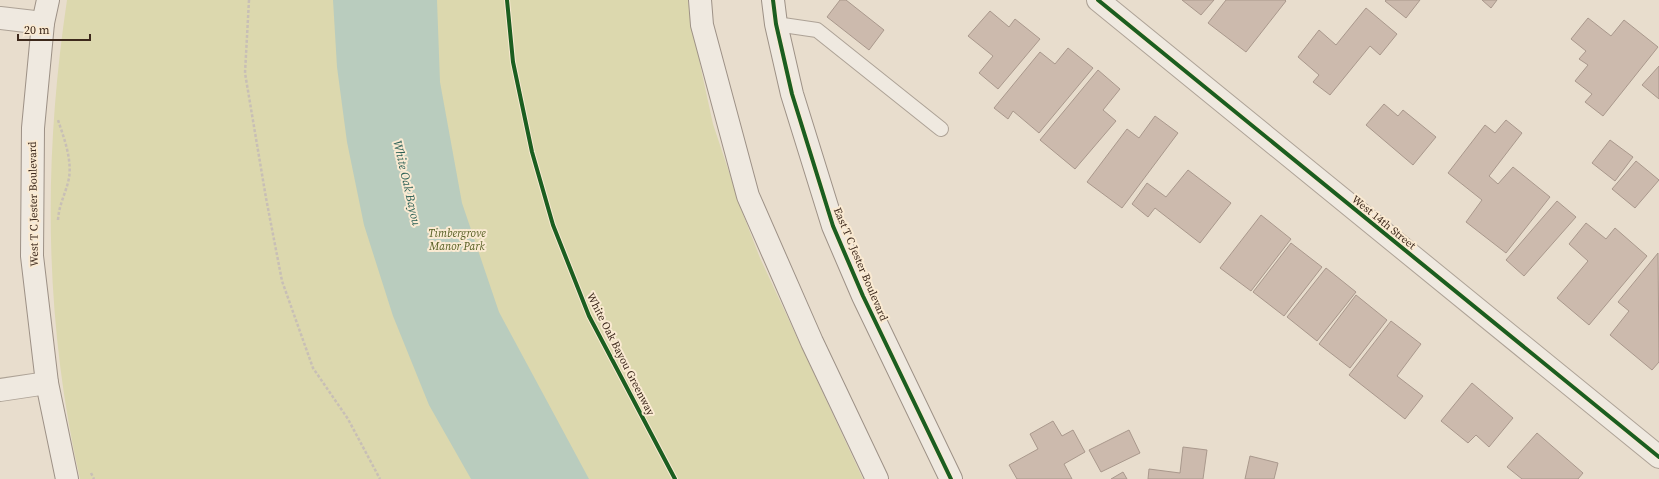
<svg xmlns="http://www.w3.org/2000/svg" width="1659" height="479" viewBox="0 0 1659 479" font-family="'Source Serif 4',serif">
	<rect width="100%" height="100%" fill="#e8ddcd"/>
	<path fill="#dcd8ae" d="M67,0H688L701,69L713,124L743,214L760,258L863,479H80C44,320 43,161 67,0Z"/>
	<path fill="#b9ccbe" d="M333,0H437L440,82L462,203L499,312L589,479H471L429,405L393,316L364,225L347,142L337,67Z"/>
	<path fill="#ccbaad" stroke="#a9988c" d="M840,0H846L884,30L869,50L827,17Z
		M1182,0H1214L1201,15Z
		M1226,0H1285L1286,1L1246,52L1208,23Z
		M1386,0H1420L1406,18L1385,1Z
		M1482,0H1497L1491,8Z
		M1366,8L1397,34L1380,55L1370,46L1330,95L1313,82L1319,75L1298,57L1319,30L1336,45Z
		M990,11L1009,27L1015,19L1040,39L998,89L979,73L993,56L968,36Z
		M1588,18L1611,36L1624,20L1658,47L1603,116L1585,102L1592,94L1575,81L1588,65L1579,59L1586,51L1571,39Z
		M1068,48L1093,68L1039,133L1013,111L1008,119L994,108L1040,52L1055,64Z
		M1659,66V99L1642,85Z
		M1098,70L1120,89L1103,110L1116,121L1075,169L1040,140Z
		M1384,104L1398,116L1403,110L1436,137L1413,165L1366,125Z
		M1155,116L1178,133L1122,208L1087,182L1127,129L1139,138Z
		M1506,120L1522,133L1489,176L1498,184L1513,167L1550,197L1506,253L1466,222L1482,200L1448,173L1485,125L1495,133Z
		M1610,140L1633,157L1615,181L1592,163Z
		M1636,161L1659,180L1635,208L1612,189Z
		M1188,170L1231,203L1200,243L1155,208L1148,217L1132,204L1147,183L1166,197Z
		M1557,201L1576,217L1524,276L1506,260Z
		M1261,215L1291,239L1251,291L1220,268Z
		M1586,223L1606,239L1615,228L1647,256L1589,325L1557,298L1588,261L1569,244Z
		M1291,243L1322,267L1284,316L1253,292Z
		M1658,253L1659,362L1652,370L1610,335L1629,311L1618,302Z
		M1326,268L1356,292L1317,341L1287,317Z
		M1356,295L1387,320L1350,368L1319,344Z
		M1391,321L1421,344L1397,376L1423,396L1405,419L1349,375Z
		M1472,383L1513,418L1489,447L1476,435L1468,443L1441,421Z
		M1053,421L1062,436L1073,430L1085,452L1064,464L1072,479H1017L1009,465L1038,449L1030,434Z
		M1129,430L1140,453L1101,472L1089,450Z
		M1537,433L1583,473L1578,479H1522L1507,467Z
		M1183,447L1207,450L1203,479H1148L1149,469L1180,473Z
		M1250,456L1278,463L1274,479H1245Z
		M1123,472L1127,479H1111Z"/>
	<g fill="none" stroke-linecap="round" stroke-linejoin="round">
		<defs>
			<path id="lane" d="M776,24L817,30L941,129"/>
			<path id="street" d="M1098,0L1659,457
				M0,18L43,23
				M0,390L47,383"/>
			<path id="secondary" d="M48,0L43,23L33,128L32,256L47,383L67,479
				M700,0L702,25L748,196L812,342L877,479
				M773,0L776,24L792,94L833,226L863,296L951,479"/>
		</defs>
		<use href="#lane" stroke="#ada296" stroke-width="16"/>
		<use href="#street" stroke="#ada296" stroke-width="24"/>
		<use href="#secondary" stroke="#9d9186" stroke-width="24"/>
		<path stroke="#c8bfb6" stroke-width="2.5" stroke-dasharray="3 2" stroke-linecap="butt" d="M249,0L245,73L266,198L282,281L313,368L348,419L380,479
			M58,220C59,204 66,193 69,178C72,159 64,138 58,120
			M91,473L94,479"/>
		<use href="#lane" stroke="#efe9e0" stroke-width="14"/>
		<use href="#street" stroke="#efe9e0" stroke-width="22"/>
		<use href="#secondary" stroke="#efe9e0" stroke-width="22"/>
		<defs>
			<path id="cycleway" d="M507,0L513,62L532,152L553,225L589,316L675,479
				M773,0L776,24L792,94L833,226L863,296L951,479
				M1098,0L1659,457"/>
		</defs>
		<use href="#cycleway" stroke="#faead2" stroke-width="6"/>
		<use href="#cycleway" stroke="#1b5e20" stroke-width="4"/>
	</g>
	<g text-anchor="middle" stroke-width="4" stroke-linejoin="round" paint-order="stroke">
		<g font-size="11" fill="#3d291c" stroke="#faead2">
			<text transform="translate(33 204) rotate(-91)" y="4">West T C Jester Boulevard</text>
			<text transform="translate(1384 222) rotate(39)" y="4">West 14th Street</text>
			<text transform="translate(861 264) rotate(67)" y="4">East T C Jester Boulevard</text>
			<text transform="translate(621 354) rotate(63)" y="4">White Oak Bayou Greenway</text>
		</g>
		<g font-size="11" font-style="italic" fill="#545c20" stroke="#faead2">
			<text x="457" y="237">Timbergrove<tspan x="457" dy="13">Manor Park</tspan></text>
		</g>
		<g font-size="12" font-style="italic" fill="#2a5f55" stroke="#faead2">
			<text transform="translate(407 183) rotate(77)" y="4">White Oak Bayou</text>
		</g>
	</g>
	<path d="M18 34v6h72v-6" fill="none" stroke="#3d291c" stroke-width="2"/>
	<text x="24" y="34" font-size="12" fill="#3d291c" stroke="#faead2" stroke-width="3" paint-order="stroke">20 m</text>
</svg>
